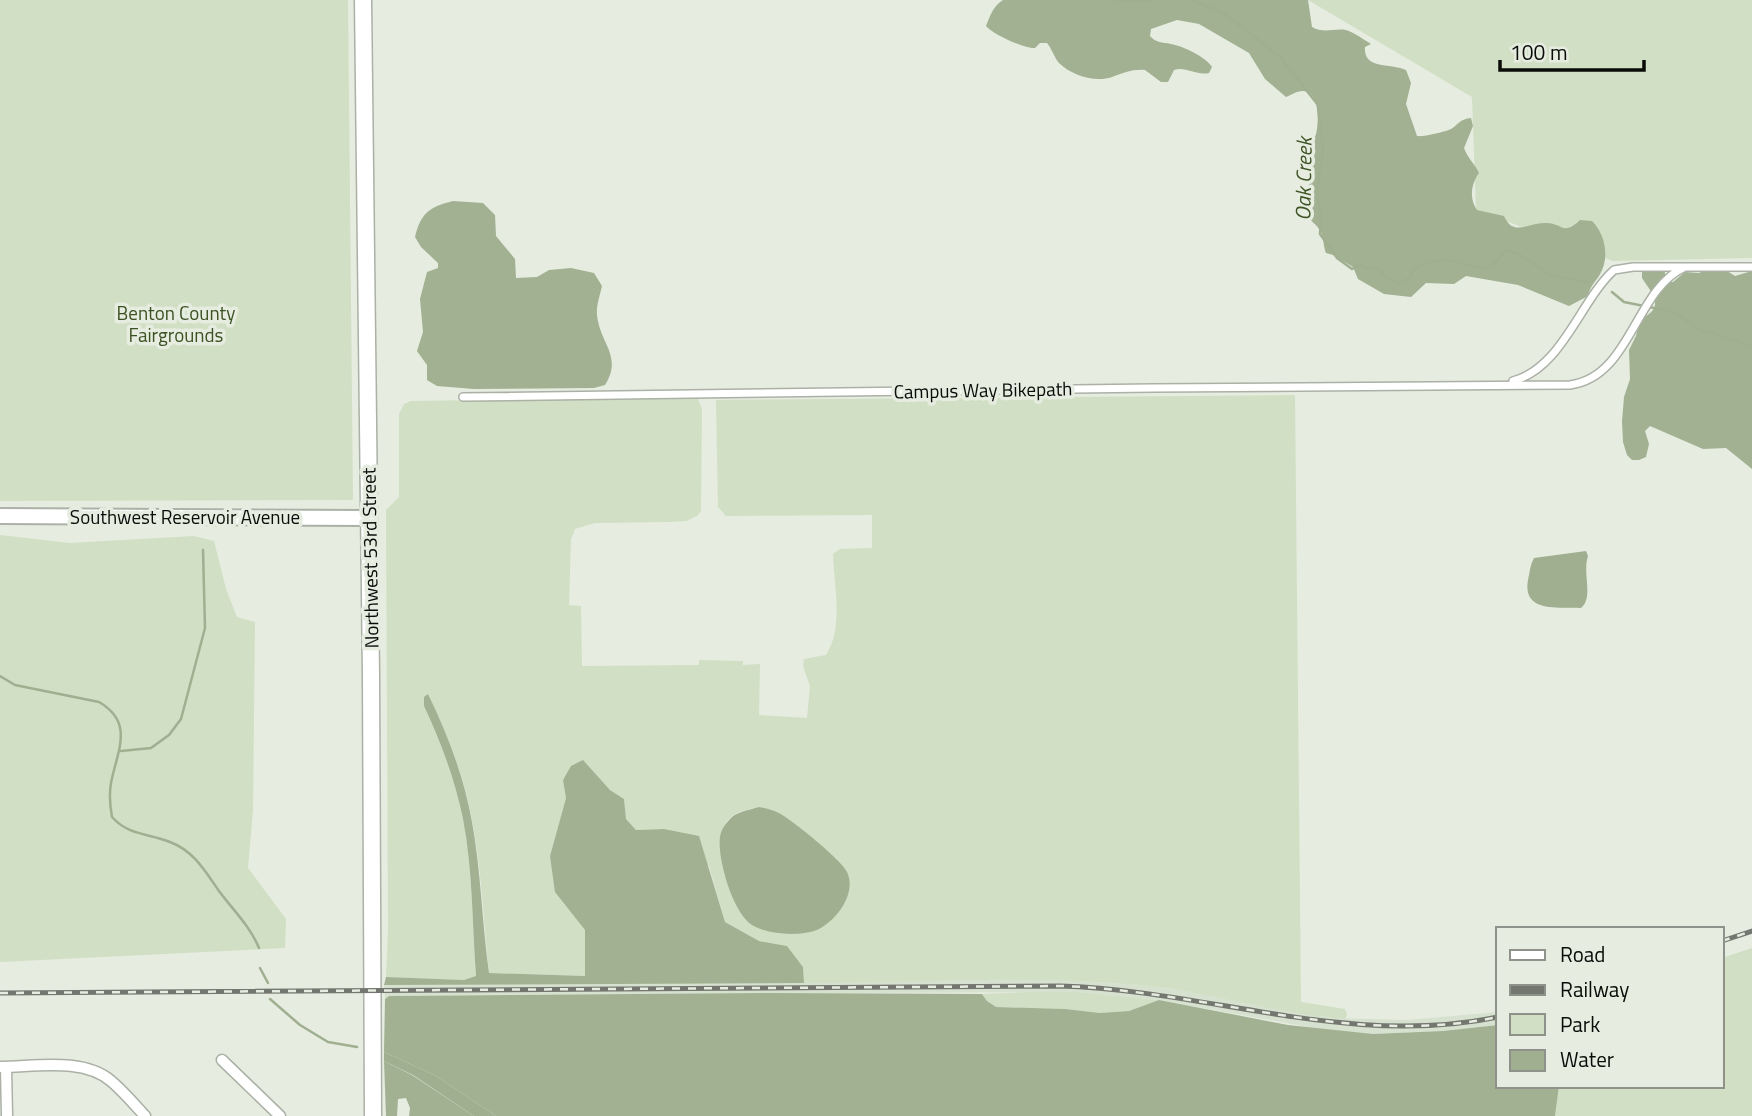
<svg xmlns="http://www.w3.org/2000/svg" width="1752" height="1116" viewBox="0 0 1752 1116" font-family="'Titillium Web',sans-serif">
	<rect width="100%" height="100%" fill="#e6ece0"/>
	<path fill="#d7e1cf" d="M1045,979L1143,985L1193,992L1330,1018L1407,1020L1498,1012V1025L1443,1031L1373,1034L1330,1031L1159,1000L1075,992L466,995L389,996L385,999L384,985Z"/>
	<path fill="#d1dfc4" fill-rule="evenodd" d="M0,0H348L353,500L0,501Z
		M1308,0H1752V258L1613,261L1476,210L1472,97Z
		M1295,395L1301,1002L1345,1009L1347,1015L1345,1019C1276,1014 1209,991 1140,985C1028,975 916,982 804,983L803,967L787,946L759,941L725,922L709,866L664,829L636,830L626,819L624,799L610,790L583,761L563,779L566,798L550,856L575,916L585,930V976L489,973C483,916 481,856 468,801C459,763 444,729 428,694L424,706C441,742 455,780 463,819C473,871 472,924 476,977L464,980L386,977L388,930L386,510L399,497V414L404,404L411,401L692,397L698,399L702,409L701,511L697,516L686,521L668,522L595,523L575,529L571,539L569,605L581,606L582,666L699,665V660L743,661V665L760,664L759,715L807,718L810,686L803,666L804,659L826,655C844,627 834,586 833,554L840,549L872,548V515L726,516L718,507L716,400ZM759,807L779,813L837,859L724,875C722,856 714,830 732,816C739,811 751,809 759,807Z
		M0,535L70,543L194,536L214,541L226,589L237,617L255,622L253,811L248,868L286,919L285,948L0,962Z
		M1752,948V1116H1555L1559,1086H1722V958Z
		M1031,992H1075L1159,1000L1129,1011L1100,1013L1065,1009L995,1007L987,1001L982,994Z"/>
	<path fill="#a1b192" d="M1003,0H1308L1312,27C1324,34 1334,28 1346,30C1355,33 1363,39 1371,44L1365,47C1363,70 1392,63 1406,70L1411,83L1406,104L1417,136C1423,137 1445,132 1451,129C1459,124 1460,119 1471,118L1473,126L1464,148C1468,159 1475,164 1479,173C1471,184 1469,199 1477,210L1504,216C1513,237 1528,223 1544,223C1563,222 1562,237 1580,220L1592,221C1606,235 1610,259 1599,276C1594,283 1590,287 1588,296L1569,306L1518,285L1466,276L1454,284L1426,283L1411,297L1384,294L1358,279L1353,267L1333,255L1326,253C1323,246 1324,239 1321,232C1316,222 1308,222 1306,209C1304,186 1317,178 1308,155C1309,147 1314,141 1316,134C1319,122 1320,90 1302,91C1297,91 1291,95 1286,97L1265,79L1249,53L1199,24L1177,20L1151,29L1150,36C1156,43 1162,42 1171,44C1183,46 1206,57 1212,67L1209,73C1196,76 1186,66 1174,70L1168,82H1161L1145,70C1132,69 1124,73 1112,77C1095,83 1071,75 1059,63C1054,57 1052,49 1047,43H1040L1035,48C1025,49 992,34 986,26C990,16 993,6 1003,0Z
		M453,201L483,203L495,215L496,236L515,259L516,278L537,277L549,270L571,268L594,273L602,286C600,295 596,306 597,315C600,344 623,356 605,385L594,388L474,389L437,386L427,380V365L417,351L423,332L420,299L427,272L438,268V263L421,247L415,237C421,213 429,207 453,201Z
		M1711,267L1724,269L1735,276L1752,271V469L1726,448L1703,449L1650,426L1645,431L1649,444L1646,457L1639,460H1632L1627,455L1623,442L1622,421L1624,397L1630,379L1629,350L1636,336L1640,319C1665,308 1654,296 1642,278V272L1651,268L1664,269L1667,281L1673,282L1685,272L1699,273Z
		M428,694C448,735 464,777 472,822C481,871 482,923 489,973L585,976V930L555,892L550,856L566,798L563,780L571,766L583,760L610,790L624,799L626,819L636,830L664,829L699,836L725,922L759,941L787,946L803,967L804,983L384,985L386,977L464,980L476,976C472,924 473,871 463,819C455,780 441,742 424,706V697Z
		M772,993L982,994L987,1001L996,1007L1065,1009L1100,1013L1129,1011L1159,1000L1288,1025L1373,1034L1443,1031L1498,1025V1086H1559L1555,1116H496L436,1076L384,1052L385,999L389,996Z
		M384,1061L412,1075L474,1116H409L410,1108L406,1098L398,1099L397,1116H386Z"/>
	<path fill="#9faf90" d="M1586,551L1588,556C1582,574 1594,597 1581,608C1558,607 1522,613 1528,580C1530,572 1530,565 1534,558Z
		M759,807C765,808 773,810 779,813C792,820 842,860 847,872C857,893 837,920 819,929C802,937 768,935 752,925C733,913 717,859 720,837C721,830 725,824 730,819C736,812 749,810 759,807Z
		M384,1052L436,1076L496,1116H474L413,1075L384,1061Z"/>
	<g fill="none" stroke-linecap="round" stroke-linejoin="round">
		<path stroke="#9faf90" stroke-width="2.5" d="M1114,0H1155
			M1191,0L1224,13L1281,58L1318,105L1323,152L1317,190L1321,219L1320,234L1337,258L1352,269L1359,265L1369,269L1374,267L1380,270L1386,278L1400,283L1410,277L1416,267C1424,265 1435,259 1443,260C1477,260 1482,284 1506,250L1519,254L1550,275L1587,282
			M1612,292L1624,302L1674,312L1701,331L1713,332L1720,336L1752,346
			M0,676L15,685L99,702C135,723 117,751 111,783C109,794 110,806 112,817C129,836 148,833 170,842C194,851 205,871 219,891C233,910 250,926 259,948
			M121,751L151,748L169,735L181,719L205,628L203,550
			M260,968L268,983
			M270,999L300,1025L328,1042L357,1047"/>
		<defs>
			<path id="pedestrian" d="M1513,381C1562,368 1580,301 1614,270L1633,267H1683
				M463,397L1153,388L1570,385C1631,377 1635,289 1685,267H1752"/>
			<path id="minor" d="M222,1060L280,1116
				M0,1067C34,1067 83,1057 111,1081C123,1091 134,1104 145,1116
				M6,1067L7,1116"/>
			<path id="secondary" d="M0,516L369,518"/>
			<path id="primary" d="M363,0L371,676L373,1116"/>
		</defs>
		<use href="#pedestrian" stroke="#abb1a6" stroke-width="10"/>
		<use href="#minor" stroke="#abb1a6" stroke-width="13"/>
		<use href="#secondary" stroke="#abb1a6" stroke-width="18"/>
		<use href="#primary" stroke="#abb1a6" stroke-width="19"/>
		<use href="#pedestrian" stroke="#fff" stroke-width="7"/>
		<use href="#minor" stroke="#fff" stroke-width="10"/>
		<use href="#secondary" stroke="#fff" stroke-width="14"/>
		<use href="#primary" stroke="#fff" stroke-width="16"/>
		<defs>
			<path id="rail" d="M1722,941L1752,931
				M0,993L1060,986C1208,990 1349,1048 1498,1017"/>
		</defs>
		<use href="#rail" stroke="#73776f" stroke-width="5"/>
		<use href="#rail" stroke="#e6ece0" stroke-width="2.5" stroke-dasharray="8" stroke-linecap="butt"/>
	</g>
	<g text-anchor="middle" stroke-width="7" stroke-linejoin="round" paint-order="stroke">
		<g font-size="19" fill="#3b5121" stroke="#e6ece0">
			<text x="176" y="320">Benton County<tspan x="176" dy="22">Fairgrounds</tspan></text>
		</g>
		<g font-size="19" fill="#0a0c08" stroke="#e6ece0">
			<text transform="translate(983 390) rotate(-1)" y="7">Campus Way Bikepath</text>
			<text x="185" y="524">Southwest Reservoir Avenue</text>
			<text transform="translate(370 558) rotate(-91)" y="7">Northwest 53rd Street</text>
		</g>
		<g font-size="21" font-style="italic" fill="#3e5424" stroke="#e6ece0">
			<text transform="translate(1304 179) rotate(-89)" y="7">Oak Creek</text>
		</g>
	</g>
	<rect x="1496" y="927" width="228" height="161" fill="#e6ece0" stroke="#8e928a" stroke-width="2"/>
	<rect x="1510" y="950" width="35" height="10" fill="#ffffff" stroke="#8e928a" stroke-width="2"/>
	<text x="1560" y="962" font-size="21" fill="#0a0c08">Road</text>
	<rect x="1510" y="985" width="35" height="10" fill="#73776f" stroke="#8e928a" stroke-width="2"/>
	<text x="1560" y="997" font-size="21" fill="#0a0c08">Railway</text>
	<rect x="1510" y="1014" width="35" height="21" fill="#d1dfc4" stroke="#8e928a" stroke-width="2"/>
	<text x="1560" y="1032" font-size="21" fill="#0a0c08">Park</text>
	<rect x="1510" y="1050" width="35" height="21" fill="#9faf90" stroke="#8e928a" stroke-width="2"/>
	<text x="1560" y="1067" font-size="21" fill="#0a0c08">Water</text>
	<path d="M1500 60v10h144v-10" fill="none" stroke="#0a0c08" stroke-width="3.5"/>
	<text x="1510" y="60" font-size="21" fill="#0a0c08" stroke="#e6ece0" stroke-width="5" paint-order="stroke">100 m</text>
</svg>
